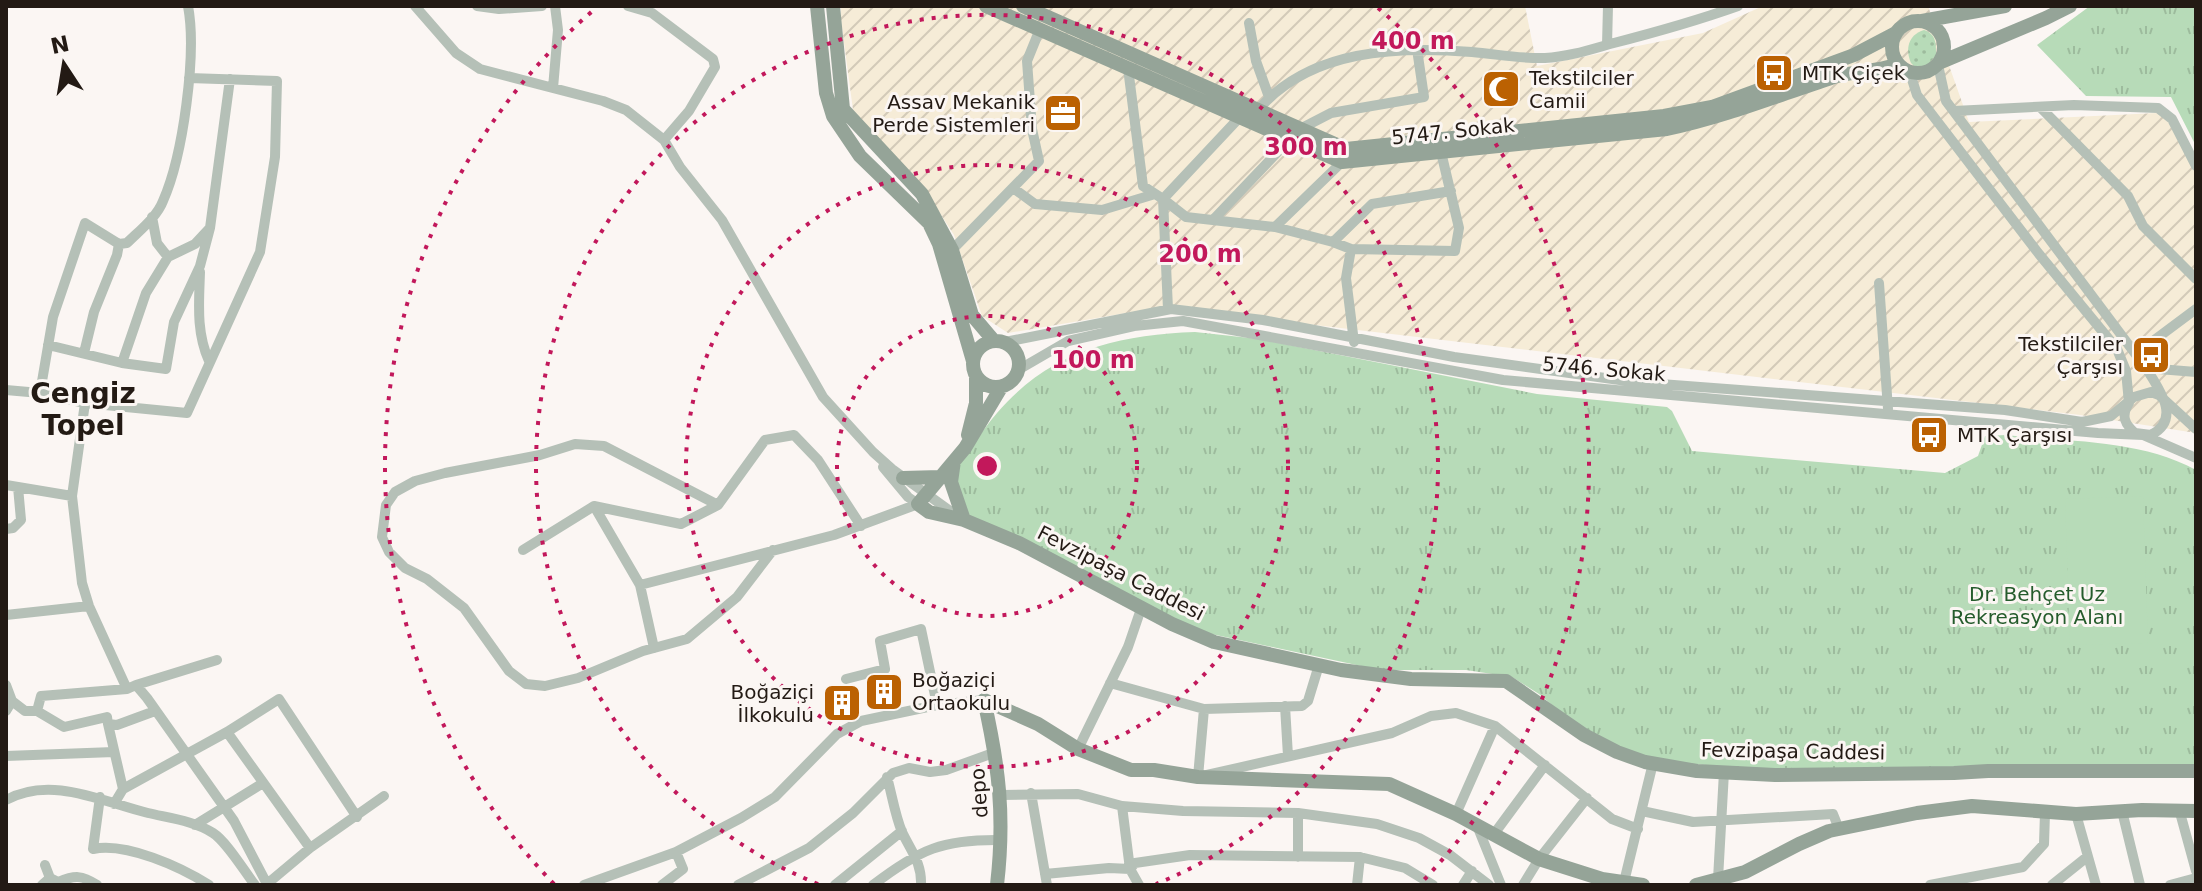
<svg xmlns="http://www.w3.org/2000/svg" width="2202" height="891" viewBox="0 0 2202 891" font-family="'DejaVu Sans',sans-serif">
	<defs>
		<pattern id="industrial-furrows" width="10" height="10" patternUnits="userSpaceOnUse" patternTransform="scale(2)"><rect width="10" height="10" fill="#f6ecd7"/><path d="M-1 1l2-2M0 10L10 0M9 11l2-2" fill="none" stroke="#d3cab8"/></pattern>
		<pattern id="grass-dots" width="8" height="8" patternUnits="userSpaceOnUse" patternTransform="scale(2)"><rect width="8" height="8" fill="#b7dbb8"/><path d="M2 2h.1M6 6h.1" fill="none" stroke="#9dbb9d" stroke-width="1.8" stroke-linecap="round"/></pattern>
		<pattern id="park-tufts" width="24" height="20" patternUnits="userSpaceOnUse" patternTransform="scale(2)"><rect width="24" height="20" fill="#b7dbb8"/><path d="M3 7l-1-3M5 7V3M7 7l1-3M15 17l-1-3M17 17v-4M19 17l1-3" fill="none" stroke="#9dbb9d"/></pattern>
	</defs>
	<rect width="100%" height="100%" fill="#fbf6f3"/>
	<path fill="url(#industrial-furrows)" d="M841,6H1525L1537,66L1703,33L1763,6H1928L1969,122L2157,113L2167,119L2196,174V433L2080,415L1162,307L1008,333L982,316L954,235L925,190L853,110L841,20Z"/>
	<path fill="url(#grass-dots)" d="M1924,30C1936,34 1936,43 1936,55L1928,65L1916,68L1911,63C1905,49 1908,35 1924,30Z"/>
	<path fill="url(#park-tufts)" d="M2090,6H2196V146L2171,97L2086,96L2037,45Z
		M1195,332L1259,339L1537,394L1667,407L1672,411L1692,451L1945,473L1978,456L1985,436L2006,435C2069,442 2140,439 2196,470V769L1828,774L1653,761L1582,730L1539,694L1512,677L1466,670H1380L1202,632L971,521L953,471C969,453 981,431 997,413C1050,351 1116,335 1195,332Z"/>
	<path fill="#b7dbb8" d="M2143,496L2148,643L2070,645L2065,499Z"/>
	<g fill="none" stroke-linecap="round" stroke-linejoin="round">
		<path stroke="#b5c0b7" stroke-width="10" d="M415,6L456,53L480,69L603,101L626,110L664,140L680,167L722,220L823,397L873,452L892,469L957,516
			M477,6L499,9L542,6
			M628,6L652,13L713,59L715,67L689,111L664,140
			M1249,23L1256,61L1269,97
			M1607,45L1608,6
			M1938,65L1946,101L2146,368C2159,389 2182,419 2151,435L2135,433C2124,424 2121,415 2129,403
			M1128,68L1143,186L1163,199L1168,309
			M1910,73L1917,95L2039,254L2117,349L2126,371L2129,403
			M553,88L558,30L555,6
			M2040,107L2128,196L2143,226L2196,279
			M1258,110C1310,49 1398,46 1472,52C1496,54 1521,59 1545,58C1567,57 1589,50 1610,44C1653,33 1696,21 1738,6
			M1954,111L2074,105L2158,108L2172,119L2196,166
			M1239,118L1163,199L1186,217L1275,227L1333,242L1351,249L1455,251L1459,228L1441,152
			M1300,129L1331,113L1424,97L1417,49
			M1013,188L1035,204L1102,210L1155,194
			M152,217L157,243L168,257L195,244L209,229
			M1213,220L1290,139
			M1275,227L1342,162
			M1333,242L1372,204L1451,191
			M1351,249L1346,278L1354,342
			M952,250L1039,161L1032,129L1027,61L1040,29
			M200,272C199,303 196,332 209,361
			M1879,283L1888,409
			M1005,342L1171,309L1263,320L1454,357L1634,382L2005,410L2082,422L2111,416L2134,397L2151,392L2159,395L2196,429
			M48,345L122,363L166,369L174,322L200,266L210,228L230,79
			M84,353L94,312L117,255L119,244
			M2137,353L2196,309
			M122,363L146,293L168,257
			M2146,368L2196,372
			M1018,370L1068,341L1134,326L1183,321L1503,380L2098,433L2143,435L2196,458
			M6,390L40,393L85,403L187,413L260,252L275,157L277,81L189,78
			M40,393L53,317L85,223L119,244L127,243C139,231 157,217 163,201C183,156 197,54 188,6
			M85,403L72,496L82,583L89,606L127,689L136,685L147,698L234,821L267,884L310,848L384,796
			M883,467L908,497L918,504
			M6,485L72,496
			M594,506L640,585L654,648
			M6,529L13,528L21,520L18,487
			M523,550L594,506L681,524L718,505
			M773,550L737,597L687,639L643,651L578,678L545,686L526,684L509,671L464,608L427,579L405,568L389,552L382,537L386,505L395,492L415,481L445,473L540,455L575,444L604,446L718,505L765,440L794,435L818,460L861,526
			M640,585L834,535L918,504
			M6,615L89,606
			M846,679L885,669L880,641L921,629L937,705
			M1110,683L1204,709L1302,706L1308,701L1319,665
			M6,685L12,701L6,711
			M136,685L217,660
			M12,701L25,711H37L41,696L127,689
			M1285,706L1288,756
			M1204,709L1198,777L1392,733L1431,716L1456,713L1495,726L1612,819L1638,829
			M37,711L64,727L107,717L108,724L117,725L155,711
			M108,724L123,789
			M227,732L310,848
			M1078,749L1128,647L1142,606
			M6,756L114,752
			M887,777C892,795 895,815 902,832C911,851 922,863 921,885
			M1031,793L1047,885
			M1002,795L1078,794L1122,806L1183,811L1298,813L1377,824L1419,838L1450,855L1489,885
			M100,797L93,849C126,842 181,867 209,885
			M6,800C51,775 103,802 148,813C169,818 195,821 213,833C227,842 244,871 255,885
			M114,804L123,789L227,732L279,699L357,817
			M1122,806L1130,869L1139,885
			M2179,809L2196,871
			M1642,811L1693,822L1833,814L1839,829
			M2122,811L2140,885
			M1298,813V857
			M1456,814L1495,726
			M2076,814L2096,885
			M195,825L263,783
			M1478,828L1501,885
			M1494,834L1545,765
			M1045,874L1109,868L1130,869L1135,863L1190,855L1360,857L1405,868L1433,885
			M50,878L58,882C75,875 82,875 97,885
			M1718,879L1724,772
			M1624,882L1653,763
			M42,885L50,878L45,865
			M584,885L676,852L741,818L775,797L837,734L861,721L937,705L984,700
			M662,885L683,869L676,852
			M738,885L809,848L853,813L893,773L909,768L930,772L946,770L996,752
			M835,885L902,831
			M873,885C920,849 943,839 1002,840
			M1357,885L1360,857
			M1463,885L1472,871
			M1523,885L1539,859L1587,798
			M1930,885L2023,867L2044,844L2045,813
			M2052,885L2087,857
			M2170,885L2196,878"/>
		<path stroke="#95a498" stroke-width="14" d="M817,6L826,93L833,116L860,156L929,223L939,244L973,361
			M833,6L843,109L922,194L952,250L972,315L994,341
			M986,6L1342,162L1667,129C1724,117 1776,96 1831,78C1853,70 1877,73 1897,64
			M1023,6L1346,149L1664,116L1712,107L1854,55L1896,33
			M1892 47a26 26 0 1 1 52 0a26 26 0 1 1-52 0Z
			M1922,21L2005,6
			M1941,62L2046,18L2070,6
			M973 364a23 23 0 1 1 46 0a23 23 0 1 1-46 0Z
			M1002,386L965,448L918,504L929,512L964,520L1019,543L1172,624L1214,642L1341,670L1411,679L1506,681L1584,735L1617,752L1645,762L1697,771L1775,775L1954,773L1988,771H2196
			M968,435L976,403V375
			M954,461L951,482L964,520
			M903,478L940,477
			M984,700L1038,724L1078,749L1131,770H1154L1198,777L1389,784L1456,814L1539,859L1602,879L1643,885
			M984,700C999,767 1005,816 997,885
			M1696,885L1745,872L1799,844L1829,831L1917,813L1972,806L2076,814L2142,810L2196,811"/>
	</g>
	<g fill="none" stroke="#c2185b" stroke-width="4" stroke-dasharray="4 8">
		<circle cx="987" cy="466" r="150"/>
		<circle cx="987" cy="466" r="301"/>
		<path d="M818 884A451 451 0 1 1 1156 884"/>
		<path d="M554 884A602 602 0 0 1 596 8M1378 8A602 602 0 0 1 1420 884"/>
	</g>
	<defs>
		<symbol id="bus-square" viewBox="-11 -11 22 22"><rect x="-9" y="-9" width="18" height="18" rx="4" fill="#bb6102" stroke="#fbf6f3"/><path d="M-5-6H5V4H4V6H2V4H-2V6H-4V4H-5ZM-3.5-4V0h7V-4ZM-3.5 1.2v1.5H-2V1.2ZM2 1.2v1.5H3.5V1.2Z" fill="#fff"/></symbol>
		<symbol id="mosque-square" viewBox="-11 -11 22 22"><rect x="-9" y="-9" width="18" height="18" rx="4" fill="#bb6102" stroke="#fbf6f3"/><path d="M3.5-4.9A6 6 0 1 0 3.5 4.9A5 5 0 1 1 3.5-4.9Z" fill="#fff"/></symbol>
		<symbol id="office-square" viewBox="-11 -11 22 22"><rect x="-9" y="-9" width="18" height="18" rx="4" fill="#bb6102" stroke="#fbf6f3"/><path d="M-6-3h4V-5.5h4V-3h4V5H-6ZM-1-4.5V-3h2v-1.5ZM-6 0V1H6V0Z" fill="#fff"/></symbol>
		<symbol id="building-square" viewBox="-11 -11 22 22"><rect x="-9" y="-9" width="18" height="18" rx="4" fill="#bb6102" stroke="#fbf6f3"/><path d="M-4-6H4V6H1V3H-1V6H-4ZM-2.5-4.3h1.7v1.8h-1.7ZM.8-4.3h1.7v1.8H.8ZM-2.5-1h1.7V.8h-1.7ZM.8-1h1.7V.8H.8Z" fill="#fff"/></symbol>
	</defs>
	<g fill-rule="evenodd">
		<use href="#bus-square" x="1752" y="51" width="44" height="44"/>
		<use href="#mosque-square" x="1479" y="67" width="44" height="44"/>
		<use href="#office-square" x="1041" y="91" width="44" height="44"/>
		<use href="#bus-square" x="2129" y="333" width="44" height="44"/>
		<use href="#bus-square" x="1907" y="413" width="44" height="44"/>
		<use href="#building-square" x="862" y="670" width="44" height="44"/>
		<use href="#building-square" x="820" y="681" width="44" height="44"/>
	</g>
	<g text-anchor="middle" stroke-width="6" stroke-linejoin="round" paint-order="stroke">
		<g font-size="20" fill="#231a14" stroke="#fbf6f3" text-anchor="start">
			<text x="1802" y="80">MTK Çiçek</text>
			<text x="1529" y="85">Tekstilciler<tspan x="1529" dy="23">Camii</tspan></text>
			<text x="1035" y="109" text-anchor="end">Assav Mekanik<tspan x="1035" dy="23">Perde Sistemleri</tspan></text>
			<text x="2123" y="351" text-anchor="end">Tekstilciler<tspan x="2123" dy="23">Çarşısı</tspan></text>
			<text x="1957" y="442">MTK Çarşısı</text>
			<text x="912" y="687">Boğaziçi<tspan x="912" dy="23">Ortaokulu</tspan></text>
			<text x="814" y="699" text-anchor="end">Boğaziçi<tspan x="814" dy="23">İlkokulu</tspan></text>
		</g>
		<g font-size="20" fill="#231a14" stroke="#fbf6f3">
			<text transform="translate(1453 131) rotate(-6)" y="7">5747. Sokak</text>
			<text transform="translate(1604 369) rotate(5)" y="7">5746. Sokak</text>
			<text transform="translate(1121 573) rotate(27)" y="7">Fevzipaşa Caddesi</text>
			<text transform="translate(1793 751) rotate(1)" y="7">Fevzipaşa Caddesi</text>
			<text transform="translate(979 793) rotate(-94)" y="7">depo</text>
		</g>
		<g font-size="20" fill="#255c2c" stroke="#fbf6f3">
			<text x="2037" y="601">Dr. Behçet Uz<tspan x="2037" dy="23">Rekreasyon Alanı</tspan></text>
		</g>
		<g font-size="28" font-weight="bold" fill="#231a14" stroke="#fbf6f3">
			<text x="83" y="403">Cengiz<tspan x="83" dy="32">Topel</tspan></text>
		</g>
	</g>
	<circle cx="987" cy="466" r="12" fill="#c2185b" stroke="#fbf6f3" stroke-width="4"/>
	<g font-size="24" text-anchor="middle" font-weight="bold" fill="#c2185b" stroke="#fbf6f3" stroke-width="6" stroke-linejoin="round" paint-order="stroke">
		<text x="1413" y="49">400 m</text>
		<text x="1306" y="155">300 m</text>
		<text x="1200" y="262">200 m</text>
		<text x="1093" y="368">100 m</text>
	</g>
	<rect width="2202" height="891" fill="none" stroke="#231a14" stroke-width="16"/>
	<g transform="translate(64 64) rotate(348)" stroke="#fbf6f3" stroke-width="6" paint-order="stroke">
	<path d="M0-6L14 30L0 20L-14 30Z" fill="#231a14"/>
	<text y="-12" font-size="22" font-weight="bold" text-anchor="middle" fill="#231a14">N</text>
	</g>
</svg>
